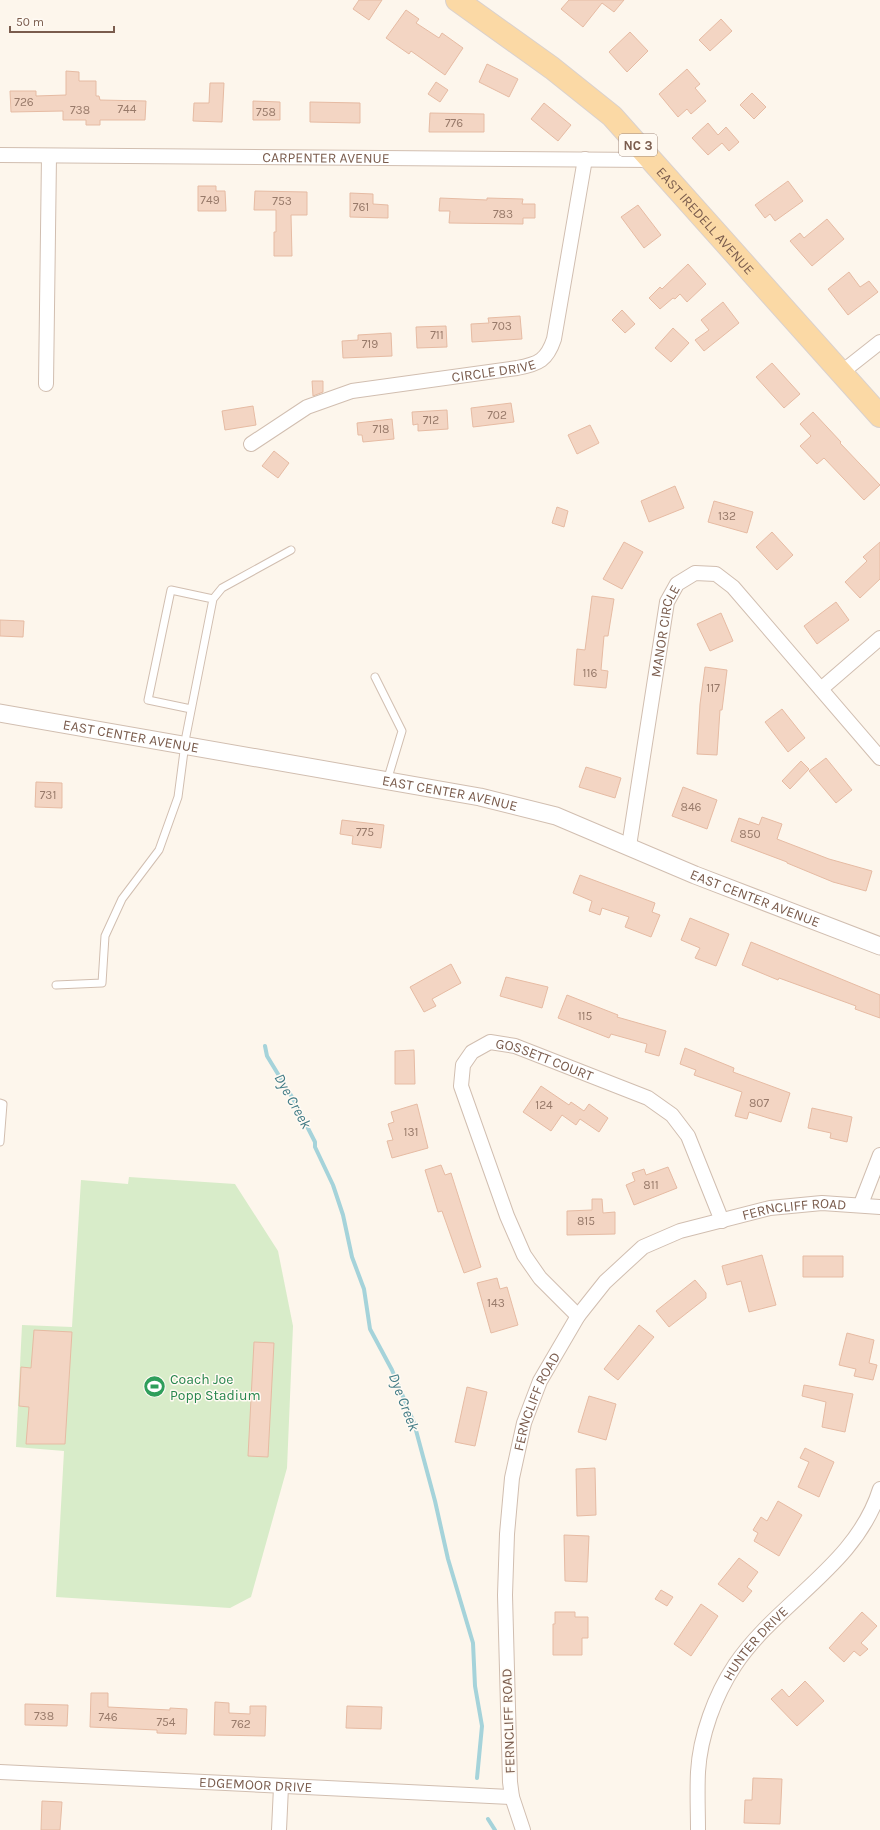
<svg xmlns="http://www.w3.org/2000/svg" width="880" height="1830" viewBox="0 0 880 1830" font-family="Karla,sans-serif">
	<rect width="100%" height="100%" fill="#fdf6ec"/>
	<path fill="#d8ecc9" d="M129,1177L235,1184L278,1251L293,1326L287,1468L251,1597L230,1608L56,1597L64,1451L16,1447L22,1325L72,1327L81,1180L128,1184Z"/>
	<g fill="none" stroke-linecap="round" stroke-linejoin="round">
		<path stroke="#a5d3da" stroke-width="4" d="M265,1046L267,1056L292,1097L315,1142V1147L333,1185L343,1215L352,1257L364,1289L370,1329L392,1370L414,1423L435,1501L448,1559L473,1643L475,1686L482,1726L477,1778
			M488,1819L495,1830"/>
	</g>
	<path fill="#f3d5c3" stroke="#e6bba3" d="M359,0H382L369,20L353,9Z
		M569,0H624L614,12L602,3L583,27L561,9Z
		M406,10L419,19L416,23L439,38L442,33L463,48L445,75L411,51L409,54L386,38Z
		M721,19L732,31L710,51L699,40Z
		M630,32L648,51L627,72L609,52Z
		M487,64L518,79L509,97L479,82Z
		M687,69L700,84L695,88L706,101L691,114L687,109L678,117L659,94Z
		M66,71L79,72V81H96V96H99L100,100L146,101L145,120H100V125H86V120H63V111L11,112L10,91H36V96L66,95Z
		M436,82L448,90L440,102L428,94Z
		M210,83H224L222,122L193,121L194,103H209Z
		M752,93L766,107L754,119L740,105Z
		M253,101L280,102V120H253Z
		M310,102L360,103V123L310,122Z
		M544,103L571,125L558,141L531,119Z
		M430,113L484,114V132H429Z
		M708,123L718,135L726,127L739,142L729,151L722,143L708,155L692,138Z
		M788,181L803,201L775,221L770,214L765,218L755,205Z
		M198,186H216V191H225L226,211H198Z
		M255,191L307,192V215H291L292,256H274V232H276V210H254Z
		M350,193L373,194V204L388,205V218L350,217Z
		M440,198L487,200V198L523,199L522,204H535V218H523V224L449,223L450,211H439Z
		M638,205L661,235L644,248L621,217Z
		M827,219L844,239L812,266L790,241L800,233L804,238Z
		M688,264L706,284L687,302L680,294L675,299L673,298L660,309L649,298L660,287L662,289Z
		M849,272L860,287L869,281L878,292L848,315L828,289Z
		M723,302L739,323L704,351L695,340L709,330L701,320Z
		M622,310L635,324L625,333L612,320Z
		M520,316L522,339L472,342L471,324L489,323L488,318Z
		M446,326L447,347L417,348L416,327Z
		M673,328L689,343L671,362L655,348Z
		M391,333L392,356L343,358L342,341L358,340V335Z
		M772,363L800,394L784,408L756,377Z
		M312,381H323V392L313,396Z
		M511,403L514,422L473,427L471,408Z
		M253,406L256,425L225,430L222,411Z
		M447,410L448,429L418,431V424L413,425L412,412Z
		M813,412L841,442L840,443L880,485L864,500L824,458L817,464L800,446L811,436L800,424Z
		M392,419L394,439L363,442L362,435H358L357,423Z
		M590,425L599,443L577,454L568,435Z
		M274,451L289,463L278,478L262,466Z
		M675,486L684,508L649,522L641,501Z
		M714,501L753,512L747,533L708,522Z
		M557,507L568,511L564,527L552,523Z
		M772,532L793,555L777,570L756,547Z
		M624,542L643,552L622,589L603,579Z
		M880,542V579L860,598L845,582L867,561L863,557Z
		M592,596L614,599L608,636H604L601,670L608,671L606,688L574,685L577,649L585,650Z
		M836,602L849,620L817,644L804,626Z
		M721,613L733,641L710,651L697,624Z
		M0,620L24,621L23,637L0,636Z
		M705,667L727,670L722,710H720L717,755L697,754L700,704Z
		M782,709L805,738L788,752L765,722Z
		M826,758L852,790L836,803L809,771Z
		M801,761L809,769L790,789L782,781Z
		M586,767L621,778L615,798L579,787Z
		M36,782L62,783V808L35,807Z
		M683,787L717,800L707,829L672,816Z
		M762,817L782,824L777,839L829,859L872,871L866,891L833,882L787,863V862L731,841L739,818L759,825Z
		M342,820L384,825L381,848L352,844L353,836L340,834Z
		M580,875L655,903L652,912L660,915L651,937L625,927L629,917L602,908L600,915L589,911L592,901L573,893Z
		M690,918L729,934L716,966L695,958L700,948L681,940Z
		M751,942L880,995V1018L855,1009L856,1006L779,978L778,980L742,965Z
		M451,964L461,983L432,999L436,1006L424,1012L410,987Z
		M506,977L548,987L542,1008L500,996Z
		M567,995L618,1015L617,1017L666,1031L659,1056L645,1052L647,1044L611,1034L609,1038L558,1018Z
		M685,1048L734,1068L733,1072L790,1093L781,1122L749,1112L747,1119L735,1116L742,1092L694,1075L696,1070L680,1064Z
		M414,1050L415,1084H395V1051Z
		M541,1086L569,1105L571,1102L584,1111L589,1104L608,1118L599,1132L580,1119L576,1125L562,1115L551,1131L523,1112Z
		M417,1104L428,1148L392,1158L387,1141L393,1140L388,1124L394,1122L391,1112Z
		M812,1108L852,1117L847,1142L830,1138L831,1133L808,1128Z
		M441,1165L445,1175L451,1173L481,1267L464,1273L442,1211L438,1212L425,1170Z
		M668,1167L677,1188L634,1205L626,1185L635,1181L632,1173L644,1169L646,1175Z
		M592,1199H602L603,1213L615,1212V1234L567,1235V1211L592,1210Z
		M762,1255L776,1305L749,1312L741,1281L727,1285L722,1266Z
		M803,1256H843V1277H803Z
		M497,1278L500,1289L507,1287L518,1325L491,1333L477,1283Z
		M695,1280L706,1293V1298L669,1327L656,1311Z
		M639,1325L654,1337L618,1380L604,1369Z
		M34,1330L72,1332L65,1444H26L29,1407L19,1406L21,1367L31,1368Z
		M847,1333L874,1340L869,1363L877,1365L873,1380L854,1376L856,1369L839,1365Z
		M254,1342L274,1343L268,1457L248,1456Z
		M804,1385L853,1394L845,1432L822,1427L826,1402L802,1396Z
		M467,1387L487,1392L475,1446L455,1442Z
		M589,1396L616,1404L606,1440L578,1432Z
		M805,1448L834,1462L819,1497L798,1487L809,1462L800,1458Z
		M595,1468L596,1515L577,1516L576,1469Z
		M778,1501L802,1515L779,1556L754,1541L758,1533L753,1530L761,1517L767,1521Z
		M564,1535L589,1536L587,1582L565,1581Z
		M739,1558L758,1572L747,1587L752,1591L743,1602L718,1584Z
		M661,1590L673,1597L667,1606L655,1599Z
		M701,1604L718,1616L691,1656L674,1644Z
		M555,1612H575V1617H588V1638H582V1655H553V1624H555Z
		M862,1612L877,1626L861,1643L868,1649L860,1656L854,1651L844,1662L829,1648Z
		M805,1681L824,1701L797,1726L771,1699L782,1689L789,1697Z
		M91,1693H108V1707L170,1710V1708L187,1709L186,1734L157,1733V1730L90,1727Z
		M215,1702L229,1703V1713L250,1714V1706H266L265,1736L214,1735Z
		M25,1704L68,1705L67,1726L25,1725Z
		M347,1706L382,1707L381,1729L346,1728Z
		M753,1778L782,1779L780,1824L744,1823L745,1800H752Z
		M42,1801L62,1802L60,1830H41Z"/>
	<g fill="none" stroke-linecap="round" stroke-linejoin="round">
		<defs>
			<path id="service" d="M375,677L402,731L387,781
				M191,709L148,700L171,590L213,599
				M56,985L102,983L105,936L122,899L159,850L178,797L186,736L213,599L222,588L291,550
				M0,1103L3,1104L0,1142"/>
			<g id="minor">
				<path id="s1" d="M0,155L652,160"/>
				<path d="M842,372L880,342"/>
				<path d="M46,384L49,156"/>
				<path id="s2" d="M251,444L307,407L352,391L517,368C539,364 547,360 554,339L585,159"/>
				<path d="M821,689L880,638"/>
				<path id="s3" d="M629,846L667,602L677,584L695,573L716,574L733,587L880,758"/>
				<path d="M861,1204L880,1155"/>
				<path id="s4" d="M578,1316L540,1278L524,1255L507,1216L461,1086L463,1065L472,1052L490,1042L515,1046L648,1098L672,1115L688,1136L722,1221"/>
				<path id="s5" d="M0,1772L512,1797"/>
				<path d="M279,1830L281,1787"/>
				<path id="s6" d="M523,1830L512,1797L510,1782L505,1595L507,1534L512,1478L524,1423L540,1381L578,1316L605,1282L643,1247L680,1231L770,1208L822,1203L880,1207"/>
				<path id="s7" d="M698,1830C698,1811 697,1792 698,1772C700,1736 715,1695 735,1665C778,1601 856,1566 880,1489"/>
			</g>
			<g id="tertiary">
				<path id="s8" d="M0,713L480,797L556,816L695,875L880,946"/>
			</g>
			<g id="primary">
				<path id="s9" d="M457,0L552,68L612,116L880,416"/>
			</g>
		</defs>
		<use href="#service" stroke="#d1beb0" stroke-width="9"/>
		<use href="#minor" stroke="#d1beb0" stroke-width="16"/>
		<use href="#tertiary" stroke="#d1beb0" stroke-width="19"/>
		<use href="#primary" stroke="#dad1cd" stroke-width="24"/>
		<use href="#service" stroke="#fff" stroke-width="7"/>
		<use href="#minor" stroke="#fff" stroke-width="14"/>
		<use href="#tertiary" stroke="#fff" stroke-width="17"/>
		<use href="#primary" stroke="#fbd9a5" stroke-width="22"/>
	</g>
	<defs>
		<symbol id="stadium-disc" viewBox="-11 -11 22 22"><circle r="9.5" fill="#2e9e5b" stroke="#fffaf3"/><path d="M0-5a6.5 5 0 1 0 0 10a6.5 5 0 1 0 0-10ZM-3.5-1.8h7v3.6h-7Z" fill="#fff"/></symbol>
	</defs>
	<g fill-rule="evenodd">
		<use href="#stadium-disc" x="142" y="1374" width="25" height="25"/>
	</g>
	<g text-anchor="middle" stroke-width="3" stroke-linejoin="round" paint-order="stroke">
		<g font-size="12" fill="#987a6a">
			<text x="24" y="106">726</text>
			<text x="127" y="113">744</text>
			<text x="80" y="114">738</text>
			<text x="266" y="116">758</text>
			<text x="454" y="127">776</text>
			<text x="210" y="204">749</text>
			<text x="282" y="205">753</text>
			<text x="361" y="211">761</text>
			<text x="503" y="218">783</text>
			<text x="502" y="330">703</text>
			<text x="437" y="339">711</text>
			<text x="370" y="348">719</text>
			<text x="497" y="419">702</text>
			<text x="431" y="424">712</text>
			<text x="381" y="433">718</text>
			<text x="727" y="520">132</text>
			<text x="590" y="677">116</text>
			<text x="713" y="692">117</text>
			<text x="48" y="799">731</text>
			<text x="691" y="811">846</text>
			<text x="365" y="836">775</text>
			<text x="750" y="838">850</text>
			<text x="585" y="1020">115</text>
			<text x="759" y="1107">807</text>
			<text x="544" y="1109">124</text>
			<text x="411" y="1136">131</text>
			<text x="651" y="1189">811</text>
			<text x="586" y="1225">815</text>
			<text x="496" y="1307">143</text>
			<text x="44" y="1720">738</text>
			<text x="108" y="1721">746</text>
			<text x="166" y="1726">754</text>
			<text x="241" y="1728">762</text>
		</g>
		<rect fill="#fffaf3" stroke="#a28b7f" stroke-width="1" x="619" y="134" width="38" height="22" rx="3"/>
		<g font-size="13" font-weight="bold" fill="#7a5c4d">
			<text x="638" y="150">NC 3</text>
		</g>
		<g font-size="14" fill="#7a5c4d" stroke="#fffaf3">
			<text dy="5" stroke="none"><textPath href="#s1" startOffset="326">CARPENTER AVENUE</textPath></text>
			<text dy="5" stroke="none"><textPath href="#s9" startOffset="334">EAST IREDELL AVENUE</textPath></text>
			<text dy="5" stroke="none"><textPath href="#s2" startOffset="258">CIRCLE DRIVE</textPath></text>
			<text dy="5" stroke="none"><textPath href="#s3" startOffset="218">MANOR CIRCLE</textPath></text>
			<text dy="5" stroke="none"><textPath href="#s8" startOffset="133">EAST CENTER AVENUE</textPath></text>
			<text dy="5" stroke="none"><textPath href="#s8" startOffset="457">EAST CENTER AVENUE</textPath></text>
			<text dy="5" stroke="none"><textPath href="#s8" startOffset="781">EAST CENTER AVENUE</textPath></text>
			<text dy="5" stroke="none"><textPath href="#s4" startOffset="377">GOSSETT COURT</textPath></text>
			<text dy="5" stroke="none"><textPath href="#s6" startOffset="783">FERNCLIFF ROAD</textPath></text>
			<text dy="5" stroke="none"><textPath href="#s6" startOffset="435">FERNCLIFF ROAD</textPath></text>
			<text dy="5" stroke="none"><textPath href="#s7" startOffset="202">HUNTER DRIVE</textPath></text>
			<text transform="translate(508 1721) rotate(-92)" y="5">FERNCLIFF ROAD</text>
			<text dy="5" stroke="none"><textPath href="#s5" startOffset="256">EDGEMOOR DRIVE</textPath></text>
		</g>
		<g font-size="14" fill="#27864d" stroke="#fffaf3" text-anchor="start">
			<text x="170" y="1384">Coach Joe<tspan x="170" dy="16">Popp Stadium</tspan></text>
		</g>
		<g font-size="15" font-style="italic" fill="#437c86" stroke="#fffaf3">
			<text transform="translate(293 1101) rotate(61)" y="5">Dye Creek</text>
			<text transform="translate(404 1402) rotate(69)" y="5">Dye Creek</text>
		</g>
	</g>
	<path d="M10 26v6h104v-6" fill="none" stroke="#7a5c4d" stroke-width="2"/>
	<text x="16" y="26" font-size="12" fill="#7a5c4d" stroke="#fffaf3" stroke-width="3" paint-order="stroke">50 m</text>
</svg>
